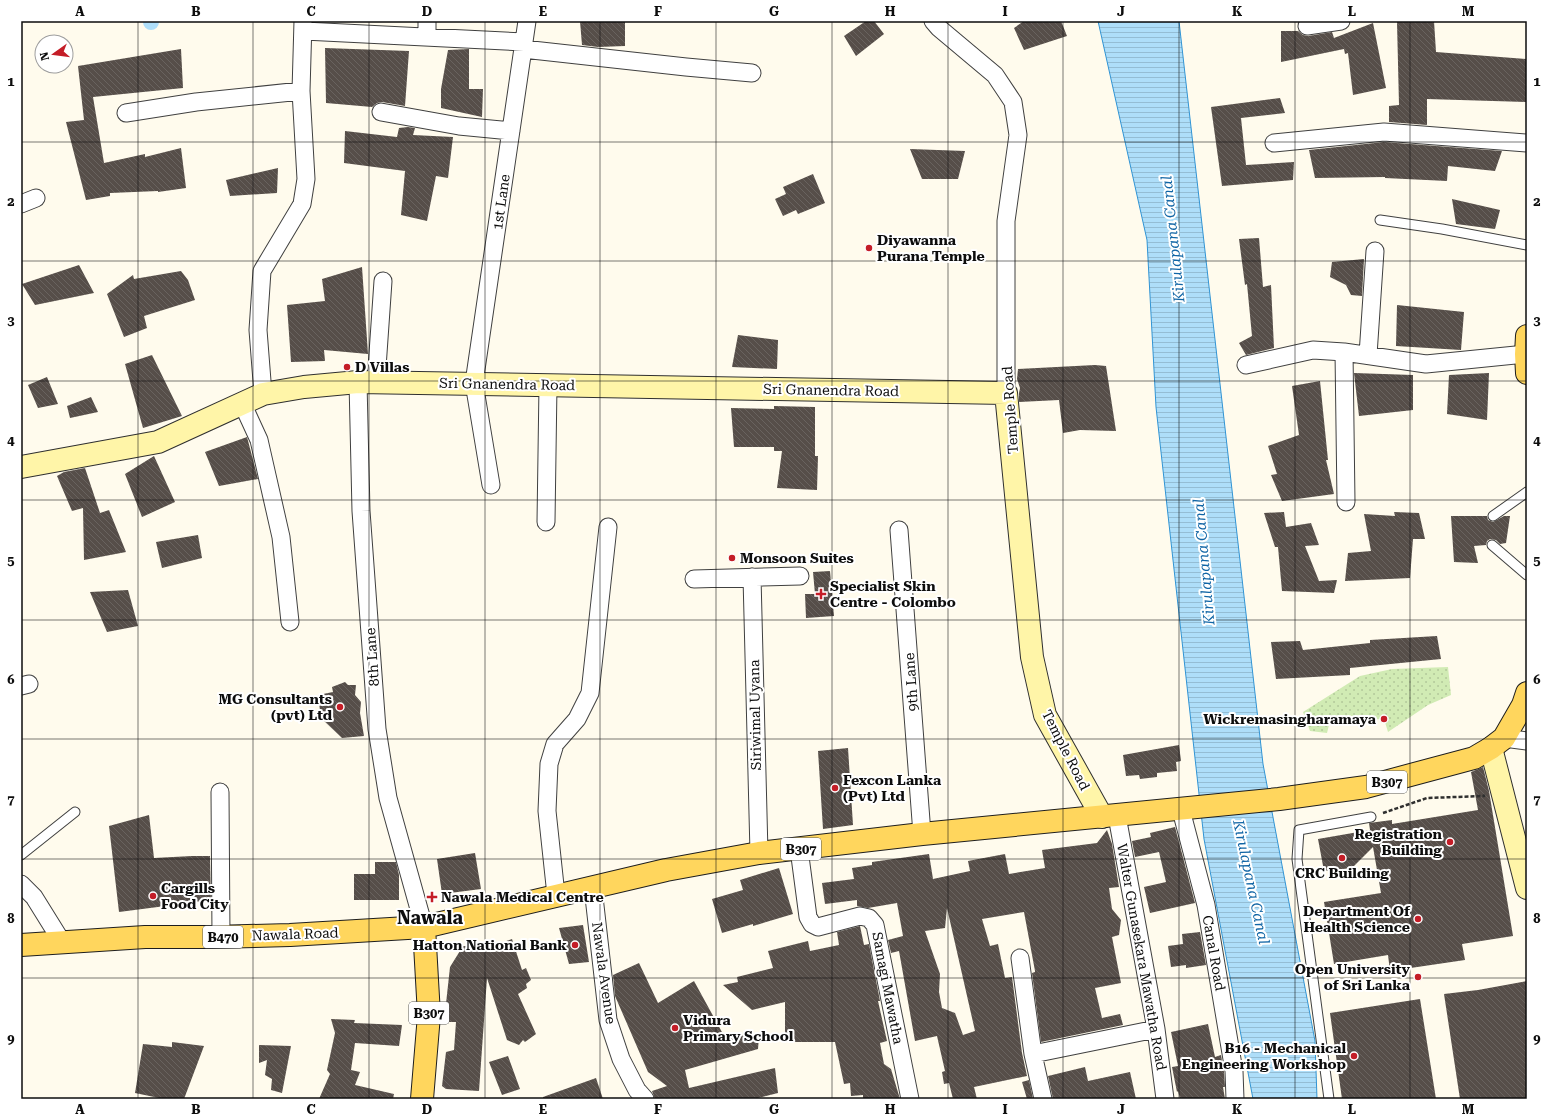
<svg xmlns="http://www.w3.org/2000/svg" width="1548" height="1120" viewBox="0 0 1548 1120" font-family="'Roboto Serif',serif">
	<defs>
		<pattern id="green-dots" width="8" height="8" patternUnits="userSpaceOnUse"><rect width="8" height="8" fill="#d1ebb4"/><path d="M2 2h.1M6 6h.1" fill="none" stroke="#b2c89a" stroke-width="1.8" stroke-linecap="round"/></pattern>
		<pattern id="water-rules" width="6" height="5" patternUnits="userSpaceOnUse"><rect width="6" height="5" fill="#aedef9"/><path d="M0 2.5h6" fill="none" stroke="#94bdd4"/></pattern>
		<pattern id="building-back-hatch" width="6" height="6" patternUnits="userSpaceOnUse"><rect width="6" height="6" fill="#564e49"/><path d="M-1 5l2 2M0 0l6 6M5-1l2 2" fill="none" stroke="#69635f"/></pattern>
	</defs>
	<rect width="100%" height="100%" fill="#fffbed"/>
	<path fill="url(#green-dots)" d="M1448,667L1451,695L1428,705L1388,732L1384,719L1330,721L1327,733L1310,731L1303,712L1360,676L1392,669Z"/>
	<path fill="url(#water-rules)" stroke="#3194d4" d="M1098,21H1179L1263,764L1315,1041L1317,1099H1253L1204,839L1156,407L1147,240Z"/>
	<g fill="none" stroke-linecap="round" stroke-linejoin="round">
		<path stroke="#aedef9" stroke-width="16" d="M151,22V21"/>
	</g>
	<path fill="url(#building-back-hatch)" fill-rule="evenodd" d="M580,21H625V46L598,47L582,45Z
		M866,21H874L884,34L856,56L844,36Z
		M1024,21H1061L1067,36L1024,50L1014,28Z
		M1405,21H1434L1436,52L1527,59V102L1427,99V125L1389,122V106L1399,105L1397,22Z
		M1373,23L1386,88L1353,95L1348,53L1345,54L1344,49L1281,62V31H1298L1303,35L1308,36L1332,32L1334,38Z
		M325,48L409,51L405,106L382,102L377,103L372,107L326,103Z
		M181,49L183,88L93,97L104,163L145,154V157L181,148L186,188L158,192V191L110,193V196L86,200L66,122L84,120L78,66Z
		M469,49V89H483L482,117L441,108V89L448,50Z
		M1280,98L1285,113L1241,118L1246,165L1294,162L1293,180L1222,186L1211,107Z
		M408,127L415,128L413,135L453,137L448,178L436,176L427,221L401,215L405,171L344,163L345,131L397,137L399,128Z
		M1384,142L1502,151L1495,171L1448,166L1447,181L1385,178V177L1315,178L1309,150Z
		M910,149L965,151L958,179H922Z
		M278,168L277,193L230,196L226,180Z
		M813,174L825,203L798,214L796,210L783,216L775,199L786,194L783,187Z
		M1452,199L1500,210L1495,229L1456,224Z
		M1259,238L1263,287L1271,285L1274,348L1246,355L1239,343L1252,336L1247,284L1245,285L1239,239Z
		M1364,259L1362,296L1351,295L1346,285L1330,277L1332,262Z
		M79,265L94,293L35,305L22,284Z
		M362,267L368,354L324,350L325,361L291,362L287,305L325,301L322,279Z
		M181,271L188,280L195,300L144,316L147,328L124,337L107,294L133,275L134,279Z
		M1397,305L1464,312L1461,350L1396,346Z
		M738,335L778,340L777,369L732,367Z
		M152,355L182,416L143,428L125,364Z
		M1095,365L1106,366L1116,431L1080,430L1063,433L1059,400L1019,402V393L1020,388L1017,379L1018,369Z
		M1354,373L1413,375V410L1359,416Z
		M1489,373L1487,420L1447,414L1449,375Z
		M47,377L58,404L38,408L28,385Z
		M1320,381L1328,460H1326L1334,494L1282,501L1271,475L1277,474L1268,446L1299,435L1292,386Z
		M91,397L98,412L70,418L67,406Z
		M774,406L815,407V456H818L817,490L777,488L782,451H774V447H734L731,408L774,409Z
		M247,437L258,479L219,486L205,452Z
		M154,456L175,502L142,517L125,474Z
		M85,468L100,513L109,510L126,552L84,560L83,508L72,511L57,476L64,472Z
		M1284,512L1286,527L1311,523L1319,545L1305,546L1319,581L1337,580L1334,593L1282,591L1278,547H1275L1264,513Z
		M1394,512L1419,513L1425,539H1413L1410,578L1345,581L1348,553L1371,551L1364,514L1395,516Z
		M1451,516H1487L1488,520L1493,522L1504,516H1510L1506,543L1500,544L1496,540L1490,539L1487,541L1486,545L1474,546L1478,563L1454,562Z
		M198,535L202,558L162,568L156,542Z
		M830,571L834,616L806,618L805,594H815L813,572Z
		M128,590L138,626L107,632L90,592Z
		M1437,636L1441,659L1350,668V675L1276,679L1271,642L1300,641L1303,650L1370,643V640Z
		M345,682L348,685H356L355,695L361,702L360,713L364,736L342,738L321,718L318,695L333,692L332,687Z
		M1179,745L1181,761L1176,762L1177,771L1157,773V777L1140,779L1139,775L1126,776L1123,755Z
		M848,748L853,825L823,829L818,751Z
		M1483,767L1489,791L1513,936L1462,944L1465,960L1390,971L1388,955L1334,964L1324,902L1381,893L1373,847L1352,868L1324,871L1318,839L1370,830L1369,823L1392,820V824L1478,810L1471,772Z
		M149,815L154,858L192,856H210L211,902L180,901L181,904L119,912L109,826Z
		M1175,827L1195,903L1150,913L1144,887L1166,882L1159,852L1135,857L1132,841L1151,837L1150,833Z
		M1107,830L1112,844L1119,887L1109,888L1112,909L1121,920L1119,935L1112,937L1121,983L1095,988L1102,1018L1120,1014L1123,1025L1041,1042L1032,973L1035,972V971L1024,912L982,919L990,946L998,944L1005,978L1012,977L1022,1053L1027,1076L974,1087L977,1099H953L949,1083L944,1084L942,1072L945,1071L937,1036L915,1041L899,951L891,953L888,940L903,936L897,903L868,908L857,906V900L825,904L822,883L854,879L852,868L872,865V862L929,854L933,879L970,871L968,861L1005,854L1009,874L1045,868L1042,850L1097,843ZM947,908L975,1031L963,1035L955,1013L942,1008L939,992L940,974L925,931L945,928Z
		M475,853L481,889L442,894L437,859Z
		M375,862H396L399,875V900H354V874H375Z
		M779,868L793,914L753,926V924L722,933L712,899L743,890L740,880Z
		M583,925L589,962L569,964L559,928Z
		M860,926L864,945L869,944L880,1001H878L887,1041L880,1043L884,1064L891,1069L900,1099H863V1095L851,1096L850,1083L844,1084L835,1042H785V1002L752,1010L723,985L738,982L737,977L773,968L768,951L808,941L810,951L839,945L837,932Z
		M1200,932L1206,965L1186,968V965L1171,967L1168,946L1183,944L1182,934Z
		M512,939L522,970L526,968L531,980L526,984L527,988L518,994L536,1034L525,1042L523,1040L519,1045L507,1040L487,978L479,1091L446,1089L442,1086L446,1052L454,1050L456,1022H444L450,967L463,946L489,947Z
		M639,963L658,1003L694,981L723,1034L759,1037L758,1049L685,1070L689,1088L775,1068L778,1093L754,1099H655L652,1091L667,1086L648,1072L615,996L613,975Z
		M1527,981V1099H1460L1444,994L1478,990Z
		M1420,999L1436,1099H1342L1330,1013Z
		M331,1019L355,1020L354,1023L402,1025L399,1046L355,1043L351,1070L360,1072L355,1085L394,1094L393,1099H319L330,1074L327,1070L335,1033Z
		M1208,1024L1215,1057L1221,1055L1224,1072L1225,1087H1223L1225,1099H1180L1178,1091L1177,1092L1172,1067L1178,1066L1171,1032Z
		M172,1042L204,1046L184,1099H164L135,1093L143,1044L172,1047Z
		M259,1045L291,1046L282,1093L271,1090L272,1079L265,1075L267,1060L259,1063Z
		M508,1056L520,1089L502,1095L489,1062Z
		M1085,1067L1088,1081L1130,1072L1136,1099H1053L1048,1076Z
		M596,1078L603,1099H543V1097Z
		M1029,1080L1033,1099H1027L1022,1082Z"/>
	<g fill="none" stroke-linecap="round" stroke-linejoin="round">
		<defs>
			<path id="lane" d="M1380,220L1442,229L1527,245
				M1493,516L1527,492
				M1492,545L1527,575
				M21,855L75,812
				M1329,1099L1297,859L1299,830L1371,817"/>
			<path id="street" d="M933,21L939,28L995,75L1013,102L1018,135L1006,221V393
				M1307,26L1341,21
				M304,31L524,42
				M427,36V21
				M523,49L686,67L752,73
				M381,112L459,126L511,131
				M126,113L196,102L301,91
				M1274,143L1384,132L1527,143
				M21,204L36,198
				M1344,352L1346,502
				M1368,355L1375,251
				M1246,365L1313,350L1344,352L1426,364L1526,354
				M358,382L361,511L377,729L388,798L424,927
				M376,382L383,281
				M263,394L258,330L262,271L302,204L306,179L301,91L303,21
				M242,403L259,440L281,537L290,622
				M491,485L474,383L527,21
				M546,522L548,385
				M899,530L922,834
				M752,577L759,853
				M694,579L800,576
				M21,686L29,684
				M1504,738L1527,741
				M220,792L221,937
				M1181,810L1206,905L1234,1071L1235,1099
				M1117,816L1156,1029L1165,1099
				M799,849L808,917L812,924L818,927L860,916L869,918L875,925L910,1099
				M21,884L34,897L62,942
				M593,888L608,1020L621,1059L637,1090L645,1099
				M556,895L547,811L549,764L555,744L577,719L590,693L608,527
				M1020,958L1033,1054L1043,1099
				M1033,1054L1156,1029"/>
			<path id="secondary" d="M21,467L158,442L263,394L304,387L358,382L1006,393L1032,657L1045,715L1102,817
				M1491,748L1527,888"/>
			<path id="primary" d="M1527,336L1526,354L1527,373
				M21,945L145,937H212L290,935L424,927L666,870L759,853L922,834L1279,799L1366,787L1474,758L1491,748L1504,738L1523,705L1527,693
				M422,1099L429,1015L424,927"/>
		</defs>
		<use href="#lane" stroke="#404040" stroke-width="11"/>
		<use href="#street" stroke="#404040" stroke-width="19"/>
		<use href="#secondary" stroke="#2f2f2f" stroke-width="24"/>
		<use href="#primary" stroke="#1e1e1e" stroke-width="24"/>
		<path stroke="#2f2f2f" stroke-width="2.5" stroke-dasharray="4 2" stroke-linecap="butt" d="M1383,813L1427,798L1484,796L1483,795"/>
		<use href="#lane" stroke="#fff" stroke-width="9"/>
		<use href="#street" stroke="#fff" stroke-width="17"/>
		<use href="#secondary" stroke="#fff5a8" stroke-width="22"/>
		<use href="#primary" stroke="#ffd65d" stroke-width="22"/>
	</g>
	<path fill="none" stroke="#0d0d0d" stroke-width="1" stroke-opacity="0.55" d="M138,21V1099M253,21V1099M369,21V1099M485,21V1099M600,21V1099M716,21V1099M832,21V1099M948,21V1099M1063,21V1099M1179,21V1099M1295,21V1099M1410,21V1099M21,142H1527M21,261H1527M21,381H1527M21,500H1527M21,620H1527M21,739H1527M21,859H1527M21,978H1527"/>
	<g fill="#c41d27" stroke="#fff" stroke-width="1.5">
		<circle cx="869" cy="248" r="4"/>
		<circle cx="347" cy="367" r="4"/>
		<circle cx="732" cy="558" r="4"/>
		<path d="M819 588h4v4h4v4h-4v4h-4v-4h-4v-4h4z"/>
		<circle cx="340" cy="707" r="4"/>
		<circle cx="1384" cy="719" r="4"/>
		<circle cx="835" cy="788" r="4"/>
		<circle cx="1450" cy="842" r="4"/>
		<circle cx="1342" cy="858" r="4"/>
		<circle cx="153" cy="896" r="4"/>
		<path d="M430 891h4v4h4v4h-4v4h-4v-4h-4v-4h4z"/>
		<circle cx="1418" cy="919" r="4"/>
		<circle cx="575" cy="945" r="4"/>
		<circle cx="1418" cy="977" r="4"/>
		<circle cx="675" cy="1028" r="4"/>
		<circle cx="1354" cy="1056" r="4"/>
	</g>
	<g text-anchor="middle" stroke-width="4" stroke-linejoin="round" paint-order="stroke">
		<g fill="#fff" stroke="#565656" stroke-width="1">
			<rect x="1367" y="771" width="40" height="22" rx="3"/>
			<rect x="781" y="838" width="40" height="22" rx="3"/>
			<rect x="203" y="926" width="40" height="22" rx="3"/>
			<rect x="409" y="1002" width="40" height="22" rx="3"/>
		</g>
		<g font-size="13" font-weight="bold" fill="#0d0d0d">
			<text x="1387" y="787">B307</text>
			<text x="801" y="854">B307</text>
			<text x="223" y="942">B470</text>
			<text x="429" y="1018">B307</text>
		</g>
		<g font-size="14" fill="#0d0d0d" stroke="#fff">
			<text transform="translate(501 202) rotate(-82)" y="5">1st Lane</text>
			<text transform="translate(507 384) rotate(1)" y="5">Sri Gnanendra Road</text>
			<text transform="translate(831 390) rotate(1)" y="5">Sri Gnanendra Road</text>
			<text transform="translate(1010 410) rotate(-94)" y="5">Temple Road</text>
			<text transform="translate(372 657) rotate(-94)" y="5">8th Lane</text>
			<text transform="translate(911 682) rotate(-94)" y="5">9th Lane</text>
			<text transform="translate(755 715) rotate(-91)" y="5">Siriwimal Uyana</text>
			<text transform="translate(1066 750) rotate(63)" y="5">Temple Road</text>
			<text transform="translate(295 934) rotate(-2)" y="5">Nawala Road</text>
			<text transform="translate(1214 953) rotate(80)" y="5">Canal Road</text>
			<text transform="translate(1142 957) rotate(80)" y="5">Walter Gunasekara Mawatha Road</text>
			<text transform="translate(604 973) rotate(82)" y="5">Nawala Avenue</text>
			<text transform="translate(888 988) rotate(79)" y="5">Samagi Mawatha</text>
		</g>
		<g font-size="14" font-weight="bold" fill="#0d0d0d" stroke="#fff" text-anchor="start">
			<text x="877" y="245">Diyawanna<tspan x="877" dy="16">Purana Temple</tspan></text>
			<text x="355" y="372">D Villas</text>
			<text x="740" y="563">Monsoon Suites</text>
			<text x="830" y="591">Specialist Skin<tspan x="830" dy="16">Centre - Colombo</tspan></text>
			<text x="332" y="704" text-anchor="end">MG Consultants<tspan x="332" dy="16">(pvt) Ltd</tspan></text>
			<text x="1376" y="724" text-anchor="end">Wickremasingharamaya</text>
			<text x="843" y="785">Fexcon Lanka<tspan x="843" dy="16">(Pvt) Ltd</tspan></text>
			<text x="1442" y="839" text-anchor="end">Registration<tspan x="1442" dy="16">Building</tspan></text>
			<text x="1342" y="878" text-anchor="middle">CRC Building</text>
			<text x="161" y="893">Cargills<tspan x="161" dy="16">Food City</tspan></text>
			<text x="441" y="902">Nawala Medical Centre</text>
			<text x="1410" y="916" text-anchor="end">Department Of<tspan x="1410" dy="16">Health Science</tspan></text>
			<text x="567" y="950" text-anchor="end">Hatton National Bank</text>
			<text x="1410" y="974" text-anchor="end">Open University<tspan x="1410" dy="16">of Sri Lanka</tspan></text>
			<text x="683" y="1025">Vidura<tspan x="683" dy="16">Primary School</tspan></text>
			<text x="1346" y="1053" text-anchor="end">B16 - Mechanical<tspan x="1346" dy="16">Engineering Workshop</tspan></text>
		</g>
		<g font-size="15" font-style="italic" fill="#1065a5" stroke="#fff">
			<text transform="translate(1173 239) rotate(-96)" y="5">Kirulapana Canal</text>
			<text transform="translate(1204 562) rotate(-95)" y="5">Kirulapana Canal</text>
			<text transform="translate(1251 882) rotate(78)" y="5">Kirulapana Canal</text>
		</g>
		<g font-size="18" font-weight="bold" fill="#0d0d0d" stroke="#fff">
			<text x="430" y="924">Nawala</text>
		</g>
	</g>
	<rect width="1548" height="1120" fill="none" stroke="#ffffff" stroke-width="44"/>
	<g transform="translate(54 54) rotate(256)"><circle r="19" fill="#ffffff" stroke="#9e9e9e"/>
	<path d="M0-3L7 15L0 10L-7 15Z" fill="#c41d27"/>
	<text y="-6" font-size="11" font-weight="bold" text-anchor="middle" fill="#0d0d0d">N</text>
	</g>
	<rect x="22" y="22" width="1504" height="1076" fill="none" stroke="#0d0d0d" stroke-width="1.5"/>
	<g font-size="13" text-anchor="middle" font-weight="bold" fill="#0d0d0d">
		<text x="80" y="16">A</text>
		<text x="196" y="16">B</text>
		<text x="311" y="16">C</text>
		<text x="427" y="16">D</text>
		<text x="543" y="16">E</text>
		<text x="658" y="16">F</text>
		<text x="774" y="16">G</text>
		<text x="890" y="16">H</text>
		<text x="1005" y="16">I</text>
		<text x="1121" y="16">J</text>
		<text x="1237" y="16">K</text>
		<text x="1352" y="16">L</text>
		<text x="1468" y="16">M</text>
		<text x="11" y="86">1</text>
		<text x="1537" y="86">1</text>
		<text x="11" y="206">2</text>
		<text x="1537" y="206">2</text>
		<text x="11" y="325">3</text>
		<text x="1537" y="325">3</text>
		<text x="11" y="445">4</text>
		<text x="1537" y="445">4</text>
		<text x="11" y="565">5</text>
		<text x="1537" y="565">5</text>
		<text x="11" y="684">6</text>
		<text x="1537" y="684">6</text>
		<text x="11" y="804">7</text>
		<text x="1537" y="804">7</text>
		<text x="11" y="923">8</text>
		<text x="1537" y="923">8</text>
		<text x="11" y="1043">9</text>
		<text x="1537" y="1043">9</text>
		<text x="80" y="1114">A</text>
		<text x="196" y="1114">B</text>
		<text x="311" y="1114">C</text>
		<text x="427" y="1114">D</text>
		<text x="543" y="1114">E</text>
		<text x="658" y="1114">F</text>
		<text x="774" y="1114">G</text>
		<text x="890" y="1114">H</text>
		<text x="1005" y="1114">I</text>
		<text x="1121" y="1114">J</text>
		<text x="1237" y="1114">K</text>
		<text x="1352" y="1114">L</text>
		<text x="1468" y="1114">M</text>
	</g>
</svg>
